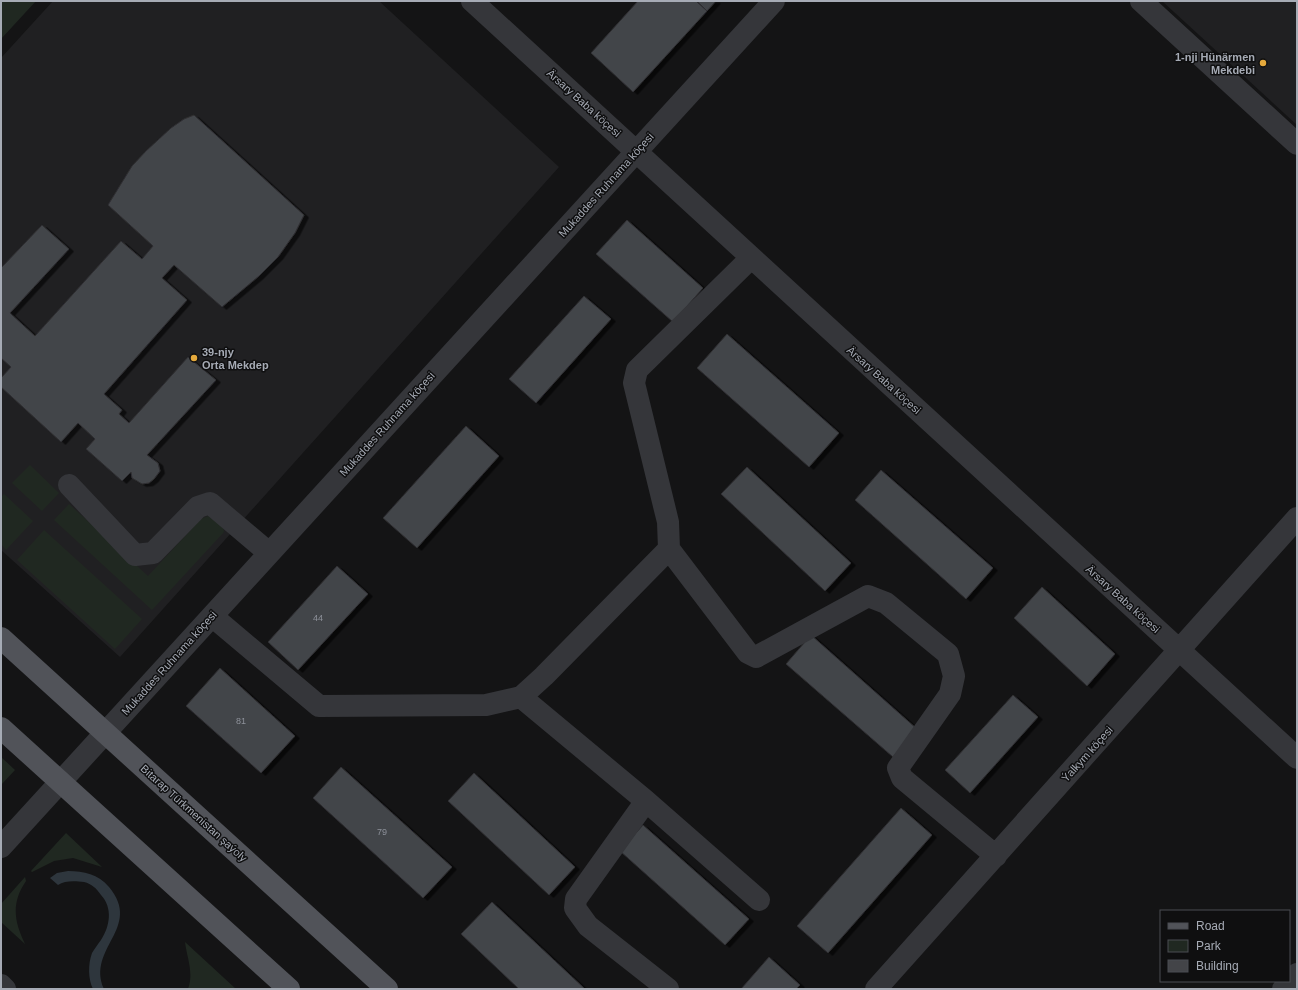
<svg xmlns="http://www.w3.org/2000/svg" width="1298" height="990" viewBox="0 0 1298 990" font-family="Helvetica,sans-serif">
	<defs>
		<filter id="shadow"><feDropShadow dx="4.5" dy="2.5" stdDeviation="0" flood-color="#0009"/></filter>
	</defs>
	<rect width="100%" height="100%" fill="#141415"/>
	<path fill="#202022" d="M53,1H379L559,167L120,657L1,550V58Z
		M1162,1H1297V125Z"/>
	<path fill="#202821" d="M1,1H36L1,39Z
		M30,465L59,493L42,511L12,483Z
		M4,494L33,521L6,550L1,544V497Z
		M69,504L148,576L201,519L208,516L223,526L224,532L152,610L54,520Z
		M44,530L142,619L115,649L17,560Z
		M1,757L15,770L1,785Z
		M66,833L102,867L73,858L54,861L32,872L31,871Z
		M25,877L26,881C11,903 14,921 25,944L1,922V904Z
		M185,942L236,989H188C194,973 187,958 185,942Z"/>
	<path fill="#2e363d" d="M68,871C84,871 98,874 109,887C143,928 86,948 104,989H93C88,979 88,964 92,953C95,948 98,944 101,940C110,926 113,908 101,895C96,888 92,884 84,882C76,881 65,880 58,885L50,878L57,873Z"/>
	<path fill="#434448" stroke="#2e2e31" filter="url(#shadow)" d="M638,1H696L707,11L633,92L591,53Z
		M697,1H716L707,11Z
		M194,115L304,215L295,233L278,257L259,276L222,307L174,265L162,278L187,300L104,394L122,410L119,414L129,423L188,357L216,380L147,455L158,463L160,471L154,479L149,483L142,484L132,478L131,472L122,481L86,449L95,439L78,423L61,442L1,387V378L11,367L1,358V268L42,225L69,249L10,313L35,336L121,241L142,259L153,246L108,205L132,166L146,151L171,128L184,119Z
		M627,220L703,288L673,322L596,254Z
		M584,296L611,319L536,403L509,379Z
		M727,334L839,433L809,467L697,368Z
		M466,426L499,456L417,548L383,518Z
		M747,467L851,563L825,591L721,494Z
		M881,470L993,568L966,599L855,500Z
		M337,566L368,594L298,670L268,642Z
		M1042,587L1115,654L1087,686L1014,618Z
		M811,635L917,729L893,757L786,664Z
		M220,668L295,736L261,773L186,706Z
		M1013,695L1038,717L970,793L945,770Z
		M341,767L452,867L423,898L313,798Z
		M474,773L575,867L549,895L448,801Z
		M901,808L932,835L828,953L797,926Z
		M643,825L749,919L725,945L620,851Z
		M492,902L585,989H519L461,934Z
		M769,957L800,985L796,989H741Z"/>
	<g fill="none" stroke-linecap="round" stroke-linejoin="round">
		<path stroke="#35363a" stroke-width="22" d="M472,1L1297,758
			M1141,1L1297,144
			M751,258L637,370L634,383L668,522L669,549L748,653L756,657L868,596L886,603L948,654L954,676L950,694L898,768L902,778L996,856
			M69,485L135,555L153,553L198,507L210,503L269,553
			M212,616L319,706L486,705L521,697L544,676L669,549
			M521,697L646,801L576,899L575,908L588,926L668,989
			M646,801L759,900
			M1,847L774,1
			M1,985L5,989
			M876,989L1297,518
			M1283,989L1297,974"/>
		<path stroke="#515359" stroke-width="22" d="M1,638L387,989
			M1,728L289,989"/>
	</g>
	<g fill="#e5a93c" stroke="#0f0f10" stroke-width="1.5">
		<circle cx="1263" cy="63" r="4"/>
		<circle cx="194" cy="358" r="4"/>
	</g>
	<g text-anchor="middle" stroke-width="3" stroke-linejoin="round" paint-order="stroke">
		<g font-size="9" fill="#8d919a">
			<text x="318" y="621">44</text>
			<text x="241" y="724">81</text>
			<text x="382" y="835">79</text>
		</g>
		<g font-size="11" font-weight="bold" fill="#a6abb5" stroke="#0f0f10" text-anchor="end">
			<text x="1255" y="61">1-nji Hünärmen<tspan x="1255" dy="13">Mekdebi</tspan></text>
			<text x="202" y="356" text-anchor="start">39-njy<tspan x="202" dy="13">Orta Mekdep</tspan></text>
		</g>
		<g font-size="11" fill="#a6abb5" stroke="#0f0f10">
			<text transform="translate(584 103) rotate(42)" y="4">Ärsary Baba köçesi</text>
			<text transform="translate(606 185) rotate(-48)" y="4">Mukaddes Ruhnama köçesi</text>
			<text transform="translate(884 380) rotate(42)" y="4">Ärsary Baba köçesi</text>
			<text transform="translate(387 424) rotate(-48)" y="4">Mukaddes Ruhnama köçesi</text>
			<text transform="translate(1123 599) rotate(42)" y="4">Ärsary Baba köçesi</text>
			<text transform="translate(169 663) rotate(-48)" y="4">Mukaddes Ruhnama köçesi</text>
			<text transform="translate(1087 754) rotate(-48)" y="4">Ýalkym köçesi</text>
			<text transform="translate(194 813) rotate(42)" y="4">Bitarap Türkmenistan şaýoly</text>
		</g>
	</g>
	<rect width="1298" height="990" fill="none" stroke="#a6abb5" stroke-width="4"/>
	<rect x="1160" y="910" width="130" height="72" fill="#0f0f10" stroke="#4b4d52"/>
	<rect x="1168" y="923" width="20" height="6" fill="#515359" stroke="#4b4d52"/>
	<text x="1196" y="930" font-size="12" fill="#a6abb5">Road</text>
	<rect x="1168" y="940" width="20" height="12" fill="#202821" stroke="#4b4d52"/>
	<text x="1196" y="950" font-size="12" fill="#a6abb5">Park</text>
	<rect x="1168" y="960" width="20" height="12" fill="#434448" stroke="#4b4d52"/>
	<text x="1196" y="970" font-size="12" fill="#a6abb5">Building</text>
</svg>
